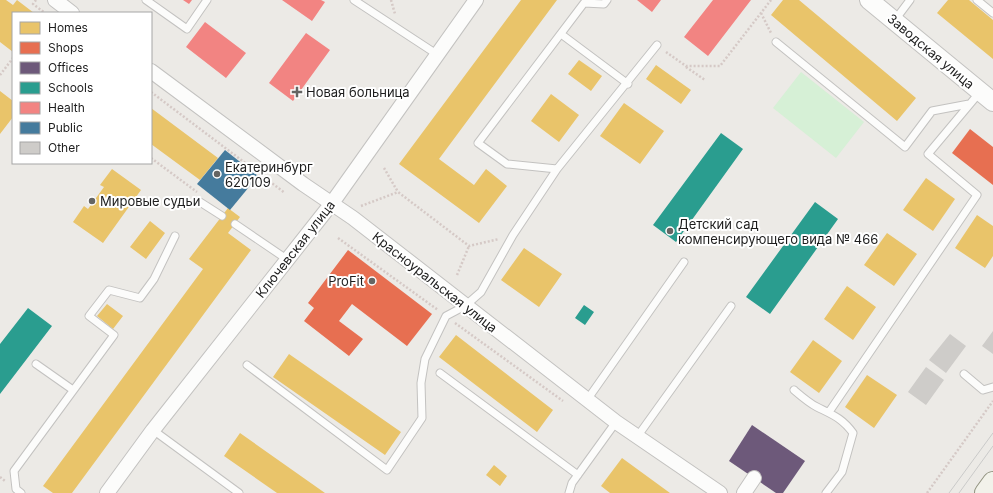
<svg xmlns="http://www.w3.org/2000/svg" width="993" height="493" viewBox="0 0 993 493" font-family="Inter,sans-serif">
	<rect width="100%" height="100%" fill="#eceae6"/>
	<path fill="#d6f0d6" d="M801,72L864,122L836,158L773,108Z"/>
	<path fill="#e9c46a" d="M0,0H6L13,5L17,0L34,13H13V52L0,42Z
		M521,0H557L439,159L474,185L486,169L507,186L479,223L399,164Z
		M783,0H799L916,98L897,121L771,15Z
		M948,0H969L993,20V59L937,13Z
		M579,60L602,76L591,91L568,74Z
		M656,65L691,90L681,104L646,79Z
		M0,91L13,101V117L0,134Z
		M551,94L579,115L559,142L531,121Z
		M624,103L664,131L640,164L600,136Z
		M151,108L218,158L200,180L151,144Z
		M112,169L141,190L103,243L73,222L84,206L88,209L104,187L100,185Z
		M926,178L955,199L933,231L903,210Z
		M228,208L240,217L228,233L251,250L72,493H53L43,486L203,269L189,259Z
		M977,215L993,226V256L985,268L955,248Z
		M150,221L165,233L146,259L130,247Z
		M887,233L917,254L894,286L864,265Z
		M524,248L562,274L539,307L501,280Z
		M847,286L876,307L853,340L824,319Z
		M107,304L123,316L113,329L97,316Z
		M456,335L553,410L537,432L439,357Z
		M813,340L842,361L819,393L790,372Z
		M289,354L401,432L385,455L273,377Z
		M867,375L897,395L874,428L845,407Z
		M240,433L325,493H277L224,456Z
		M622,458L670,493H610L601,486Z
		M494,465L507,476L500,486L486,475Z"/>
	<path fill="#e76f51" d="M970,129L993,147V185L952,153Z
		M348,250L432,314L407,346L352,304L339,321L363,339L349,356L304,321L314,308L308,303Z"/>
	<path fill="#6d597a" d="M752,425L805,461L783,493H776L729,461Z"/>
	<path fill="#2a9d8f" d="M721,133L743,149L676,242L653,225Z
		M815,202L838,219L770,314L746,297Z
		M584,305L594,312L585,325L575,318Z
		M28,308L52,326L0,394V344Z"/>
	<path fill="#f28482" d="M183,0H192L189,4Z
		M282,0H321L325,2L312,21Z
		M637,0H661L652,12Z
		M713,0H751L708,56L684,37Z
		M205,22L246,53L226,78L186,47Z
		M306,33L330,50L293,101L269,83Z"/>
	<path fill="#457b9d" d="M225,150L258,176L230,210L197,184Z"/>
	<path fill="#ceccc9" d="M993,331V354L982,346Z
		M950,334L966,346L946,373L929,360Z
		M926,367L944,380L926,405L908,392Z"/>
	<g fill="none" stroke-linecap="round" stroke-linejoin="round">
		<defs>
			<path id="service" d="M146,0L187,29L207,0
				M354,0L438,55
				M977,0L993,13
				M895,20L910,0
				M561,34L628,84
				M776,42L905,147L932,111L969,104
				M557,169L507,164L478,143L584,3L604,4L607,0
				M200,202L222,216
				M235,224L288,260
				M36,364L73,390
				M247,365L387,470L422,418L421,383L425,359L446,316L465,306L481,292L513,235L557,169L657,45
				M440,373L578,475
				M964,374L983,390L993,387
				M794,390C801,396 809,403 817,407C833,415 842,418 853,433L842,472L826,493
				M587,400L684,262
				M829,412L977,195L928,154L980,92
				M153,430L239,493
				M637,437L731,306
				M21,493L16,489L14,471L114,335L89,316L109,290L140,298L154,279L175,236
				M569,493L572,483L616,422"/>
			<path id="minor" d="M55,0L72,13
				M151,71L303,184L353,218L616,422L720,493
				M107,493L153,430L332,203L476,0
				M744,493L754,478"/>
			<path id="tertiary" d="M869,0L993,102"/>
			<path id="secondary" d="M985,493L993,482"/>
		</defs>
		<use href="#service" stroke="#c3c2c0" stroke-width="9"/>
		<use href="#minor" stroke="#c3c2c0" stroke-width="16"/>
		<use href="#tertiary" stroke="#c3c2c0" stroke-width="20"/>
		<use href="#secondary" stroke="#929380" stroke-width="22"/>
		<path stroke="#d5c9c6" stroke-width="2.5" stroke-dasharray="2 2" stroke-linecap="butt" d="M36,0L33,4L45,13
			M391,0L395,14
			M761,13L771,33
			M666,52L686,66H720L771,0
			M686,67L705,80
			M0,75L13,58
			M151,92L285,193
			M151,158L197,192
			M384,168L398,192
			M361,206L398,192L469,246L499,239
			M338,238L438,310
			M457,275L469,246
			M455,323L563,401
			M0,477L5,481
			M927,493L993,401"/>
		<use href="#service" stroke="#fcfcfb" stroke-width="7"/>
		<use href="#minor" stroke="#fcfcfb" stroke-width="14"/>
		<use href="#tertiary" stroke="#fcfcfb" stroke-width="18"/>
		<use href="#secondary" stroke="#f2f2ea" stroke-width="20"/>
		<path stroke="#cacac9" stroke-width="1" d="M949,493L993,433
			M959,493L993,446"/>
	</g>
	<g fill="#656563" stroke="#fff" stroke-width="1.5">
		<path d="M295 86h4v4h4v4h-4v4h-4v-4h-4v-4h4z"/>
		<circle cx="217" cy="174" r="4"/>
		<circle cx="92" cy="201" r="4"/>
		<circle cx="670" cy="231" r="4"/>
		<circle cx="372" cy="281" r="4"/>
	</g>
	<g text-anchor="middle" stroke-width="4" stroke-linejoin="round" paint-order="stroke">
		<g font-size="13" fill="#1d1d1d" stroke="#fff">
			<text transform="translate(931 51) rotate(40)" y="5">Заводская улица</text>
			<text transform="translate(295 249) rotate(-52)" y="5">Ключевская улица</text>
			<text transform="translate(435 282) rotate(38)" y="5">Красноуральская улица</text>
		</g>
		<g font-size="13" fill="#1d1d1d" stroke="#fff" text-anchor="start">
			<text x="306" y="97">Новая больница</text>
			<text x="225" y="172">Екатеринбург<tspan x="225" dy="15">620109</tspan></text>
			<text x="100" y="206">Мировые судьи</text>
			<text x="678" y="229">Детский сад<tspan x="678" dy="15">компенсирующего вида № 466</tspan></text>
			<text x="364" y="286" text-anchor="end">ProFit</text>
		</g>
	</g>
	<rect x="12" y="12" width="140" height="152" fill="#ffffff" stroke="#a5a5a5"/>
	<rect x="20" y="22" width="20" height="12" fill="#e9c46a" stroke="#a5a5a5"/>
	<text x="48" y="32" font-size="12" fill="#1d1d1d">Homes</text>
	<rect x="20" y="42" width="20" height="12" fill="#e76f51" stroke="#a5a5a5"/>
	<text x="48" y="52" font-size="12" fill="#1d1d1d">Shops</text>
	<rect x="20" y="62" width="20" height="12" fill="#6d597a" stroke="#a5a5a5"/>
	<text x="48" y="72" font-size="12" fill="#1d1d1d">Offices</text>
	<rect x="20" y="82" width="20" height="12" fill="#2a9d8f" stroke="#a5a5a5"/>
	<text x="48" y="92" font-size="12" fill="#1d1d1d">Schools</text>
	<rect x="20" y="102" width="20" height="12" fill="#f28482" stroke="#a5a5a5"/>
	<text x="48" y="112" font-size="12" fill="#1d1d1d">Health</text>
	<rect x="20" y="122" width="20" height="12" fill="#457b9d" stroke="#a5a5a5"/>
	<text x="48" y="132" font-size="12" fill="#1d1d1d">Public</text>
	<rect x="20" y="142" width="20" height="12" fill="#ceccc9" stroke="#a5a5a5"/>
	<text x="48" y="152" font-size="12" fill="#1d1d1d">Other</text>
</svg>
